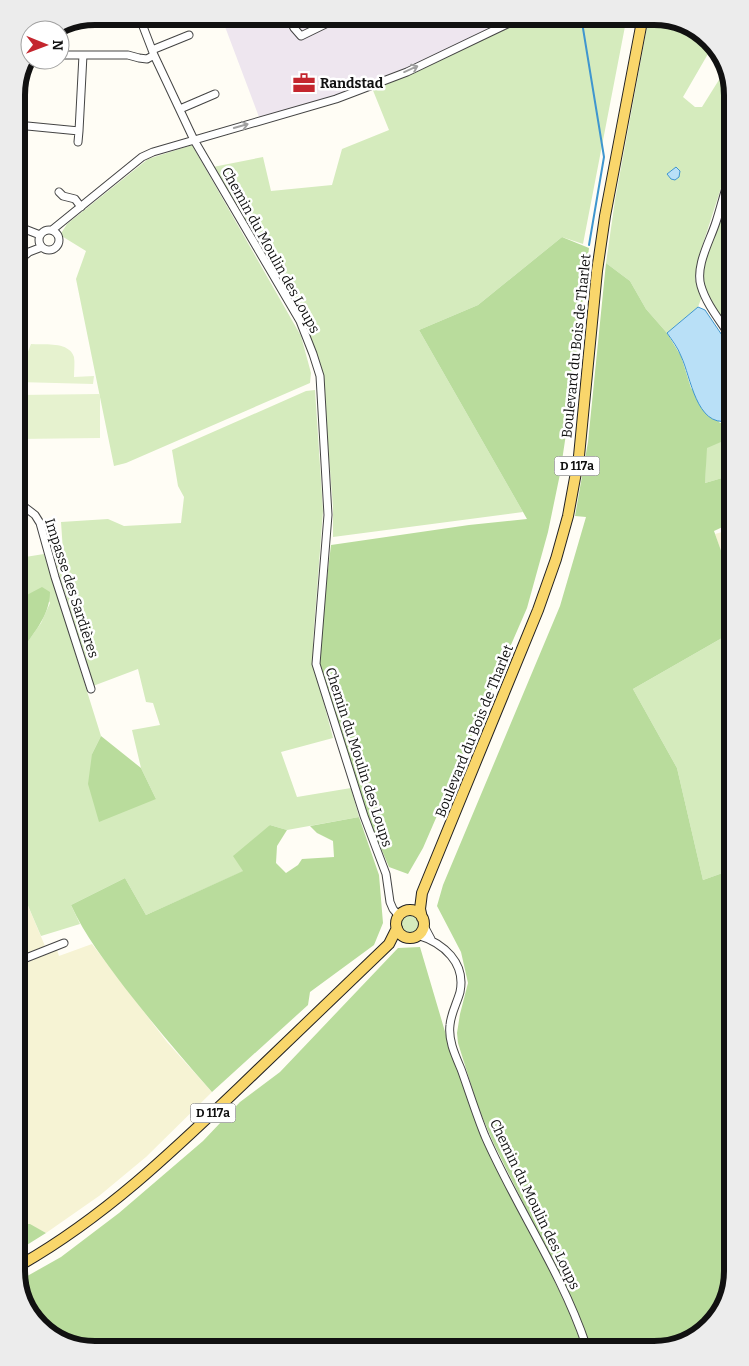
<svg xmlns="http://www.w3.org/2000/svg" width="749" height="1366" viewBox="0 0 749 1366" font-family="Bitter,serif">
	<rect width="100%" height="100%" fill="#fffdf5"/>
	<path fill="#eee6ef" d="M221,16H536L372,88L363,84L323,100L259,117Z"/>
	<path fill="#f6f3d4" d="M729,530V573L715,534Z
		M20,887L45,946L21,956Z
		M92,944L167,1042L212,1092L146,1157L99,1196L46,1233L30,1225L22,1224L21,965L57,950L59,956Z"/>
	<path fill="#d5ebbd" d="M536,16H627L583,244L562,237L478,305L419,330L523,512L333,537V507L323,383L319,360L303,320L213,167L263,157L271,191L332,185L342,149L389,130L372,88Z
		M649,16H660L698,30L712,47L683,97L695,107H702L727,67V177L722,185L699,256L695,278L701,299L698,307L667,333L646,309L630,281L606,263L615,200Z
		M192,145L301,336L311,373L310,383L126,463L114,466L76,279L86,251L60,235L67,224L148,159Z
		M727,193L728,329C718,314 704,297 702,278C700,263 722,210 727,193Z
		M315,390L323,511L313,642L314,665L333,738L281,752L297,797L351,788L359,817L287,830L270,825L244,871L146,915L125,878L71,905L80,924L41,936L20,887L19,654L41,623L50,603L42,588L19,599V558L44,554L101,736L92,754L156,799L141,768L132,730L160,725L153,703L146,702L138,669L93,686L53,553L63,551L61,522L108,519L124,526L181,523L184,497L178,486L172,450L306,391Z
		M728,439L729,476L705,483L706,447Z
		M729,634L731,870L703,880L677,768L633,689Z
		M401 924a9 9 0 1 1 18 0a9 9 0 1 1-18 0Z"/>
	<path fill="#b9dc9c" d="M562,237L589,248L569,414L560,474L548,532L527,608L423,848L408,874L389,867L367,815L317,661L331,545L469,525L527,519L419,330L478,305Z
		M606,263L630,281L646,309L667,333L681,356L691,388L720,423L728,421V439L707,448L705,483L729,476V524L714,531L729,573V634L633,689L677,768L703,880L731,870L733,1276L719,1315L684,1344L590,1345L580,1318L493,1142L478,1107L458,1043L457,1033L460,1014L468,983L461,952L437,906L443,885L560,606L586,517L575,516L588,442Z
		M42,587L50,592C50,616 32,635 19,654V599Z
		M101,736L141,768L156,799L99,822L88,784L92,754Z
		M359,817L379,875L383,923L374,945L310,992L308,1005L212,1092C182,1058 153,1024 125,988C105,961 85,936 71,905L125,878L146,915L243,871L233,856L270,825L287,830L277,846L276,863L286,873L298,865L302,859L334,857L333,841L317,833L310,826Z
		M420,947L451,1052L484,1142L547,1265L574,1322L583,1345L90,1350L51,1336L22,1301V1279L61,1257L119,1213L203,1141L240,1102L280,1072L398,948Z
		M22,1224H30L46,1233L22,1248Z"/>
	<path fill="#e6f2cf" d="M31,344C44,345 69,341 74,357C75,363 74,370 74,377L94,376L93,384L18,382V377Z
		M100,394V438L18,439V395Z"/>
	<path fill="#b9e0f7" stroke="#3f96cf" d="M676,167L680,171L679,177L675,180L671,179L667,174Z
		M698,307L705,310L728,344V421C696,427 691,377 681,356C678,348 672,340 667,333Z"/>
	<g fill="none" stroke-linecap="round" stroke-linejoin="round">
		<path stroke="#3f96cf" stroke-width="2" d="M581,16L604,157L589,245"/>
		<defs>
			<path id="street" d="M139,16L154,55L194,140L300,321L313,354L320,376L328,515L316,664L364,816L386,874L390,902L393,909L399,916
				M288,16L294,28L301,36L342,16
				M152,50L189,35
				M83,55H128L139,58L147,59L154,55
				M180,109L215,94
				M17,125L79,131L83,55H60
				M78,142L79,131
				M727,185C723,197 720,210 716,222C710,241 695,266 701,286C706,303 718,318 728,333
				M59,192L63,196L75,199L81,207
				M17,226L40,235
				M52,230L142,157L153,152L336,99L407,72L524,16
				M39 240a10 10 0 1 1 20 0a10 10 0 1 1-20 0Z
				M17,262L29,252L42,247
				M18,502L35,515L40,523L55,577L91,689
				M423,924L431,939
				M417,935C444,943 466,963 460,992C457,1003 451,1013 450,1025C448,1040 455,1055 461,1069C469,1091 476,1114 485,1136C516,1207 561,1271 586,1345
				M21,960L64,943"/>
			<path id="primary" d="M396 924a14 14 0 1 1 28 0a14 14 0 1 1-28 0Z
				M422,918L420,909L422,893L538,610L556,559L568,516L579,456L597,271L605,216L643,16
				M22,1264C104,1217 171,1153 239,1088C289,1040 339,992 389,944L397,928"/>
		</defs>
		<use href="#street" stroke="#444" stroke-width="9"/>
		<use href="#primary" stroke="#222" stroke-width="12"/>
		<use href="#street" stroke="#fff" stroke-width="7"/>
		<use href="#primary" stroke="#f9d66b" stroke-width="10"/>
	</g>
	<defs><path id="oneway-shaft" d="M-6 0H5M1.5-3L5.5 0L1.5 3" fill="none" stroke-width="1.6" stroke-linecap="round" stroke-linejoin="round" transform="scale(1.25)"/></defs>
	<g stroke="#a0a0a0">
		<use href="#oneway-shaft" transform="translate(411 69) rotate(-24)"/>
		<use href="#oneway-shaft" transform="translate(241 126) rotate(-16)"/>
	</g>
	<defs>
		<symbol id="office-bare" viewBox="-9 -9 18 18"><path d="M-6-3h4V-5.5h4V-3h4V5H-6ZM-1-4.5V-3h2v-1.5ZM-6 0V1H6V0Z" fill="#c4262e" stroke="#fff" stroke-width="2.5" paint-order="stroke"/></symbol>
	</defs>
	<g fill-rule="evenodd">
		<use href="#office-bare" x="288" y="67" width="32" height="32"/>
	</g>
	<g text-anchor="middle" stroke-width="5" stroke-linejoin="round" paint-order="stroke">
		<g fill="#fff" stroke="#585858" stroke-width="1">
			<rect x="554.5" y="456.5" width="45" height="19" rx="4"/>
			<rect x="190.5" y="1103.5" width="45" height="19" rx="4"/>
		</g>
		<g font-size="12" font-weight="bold" fill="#111">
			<text x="577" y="470">D 117a</text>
			<text x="213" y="1117">D 117a</text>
		</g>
		<g font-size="14" font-weight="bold" fill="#111" stroke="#fff" text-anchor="start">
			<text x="320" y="88">Randstad</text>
		</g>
		<g font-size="14" fill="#111" stroke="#fff">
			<text transform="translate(271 250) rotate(61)" y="5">Chemin du Moulin des Loups</text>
			<text transform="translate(576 346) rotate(-84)" y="5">Boulevard du Bois de Tharlet</text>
			<text transform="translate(72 588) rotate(72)" y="5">Impasse des Sardières</text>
			<text transform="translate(474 731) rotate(-68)" y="5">Boulevard du Bois de Tharlet</text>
			<text transform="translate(359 757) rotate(72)" y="5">Chemin du Moulin des Loups</text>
			<text transform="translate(535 1204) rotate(64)" y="5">Chemin du Moulin des Loups</text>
		</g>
	</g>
	<path d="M0 0H749V1366H0ZM95 25H654A70 70 0 0 1 724 95V1271A70 70 0 0 1 654 1341H95A70 70 0 0 1 25 1271V95A70 70 0 0 1 95 25Z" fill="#ececec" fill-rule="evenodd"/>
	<path fill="none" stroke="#111" stroke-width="6" d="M95 25H654A70 70 0 0 1 724 95V1271A70 70 0 0 1 654 1341H95A70 70 0 0 1 25 1271V95A70 70 0 0 1 95 25Z"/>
	<g transform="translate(45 45) rotate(91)"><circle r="24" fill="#ffffff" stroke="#a0a0a0"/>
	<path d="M0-4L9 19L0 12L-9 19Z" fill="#c4262e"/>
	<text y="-8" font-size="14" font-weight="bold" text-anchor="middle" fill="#111111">N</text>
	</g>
</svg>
